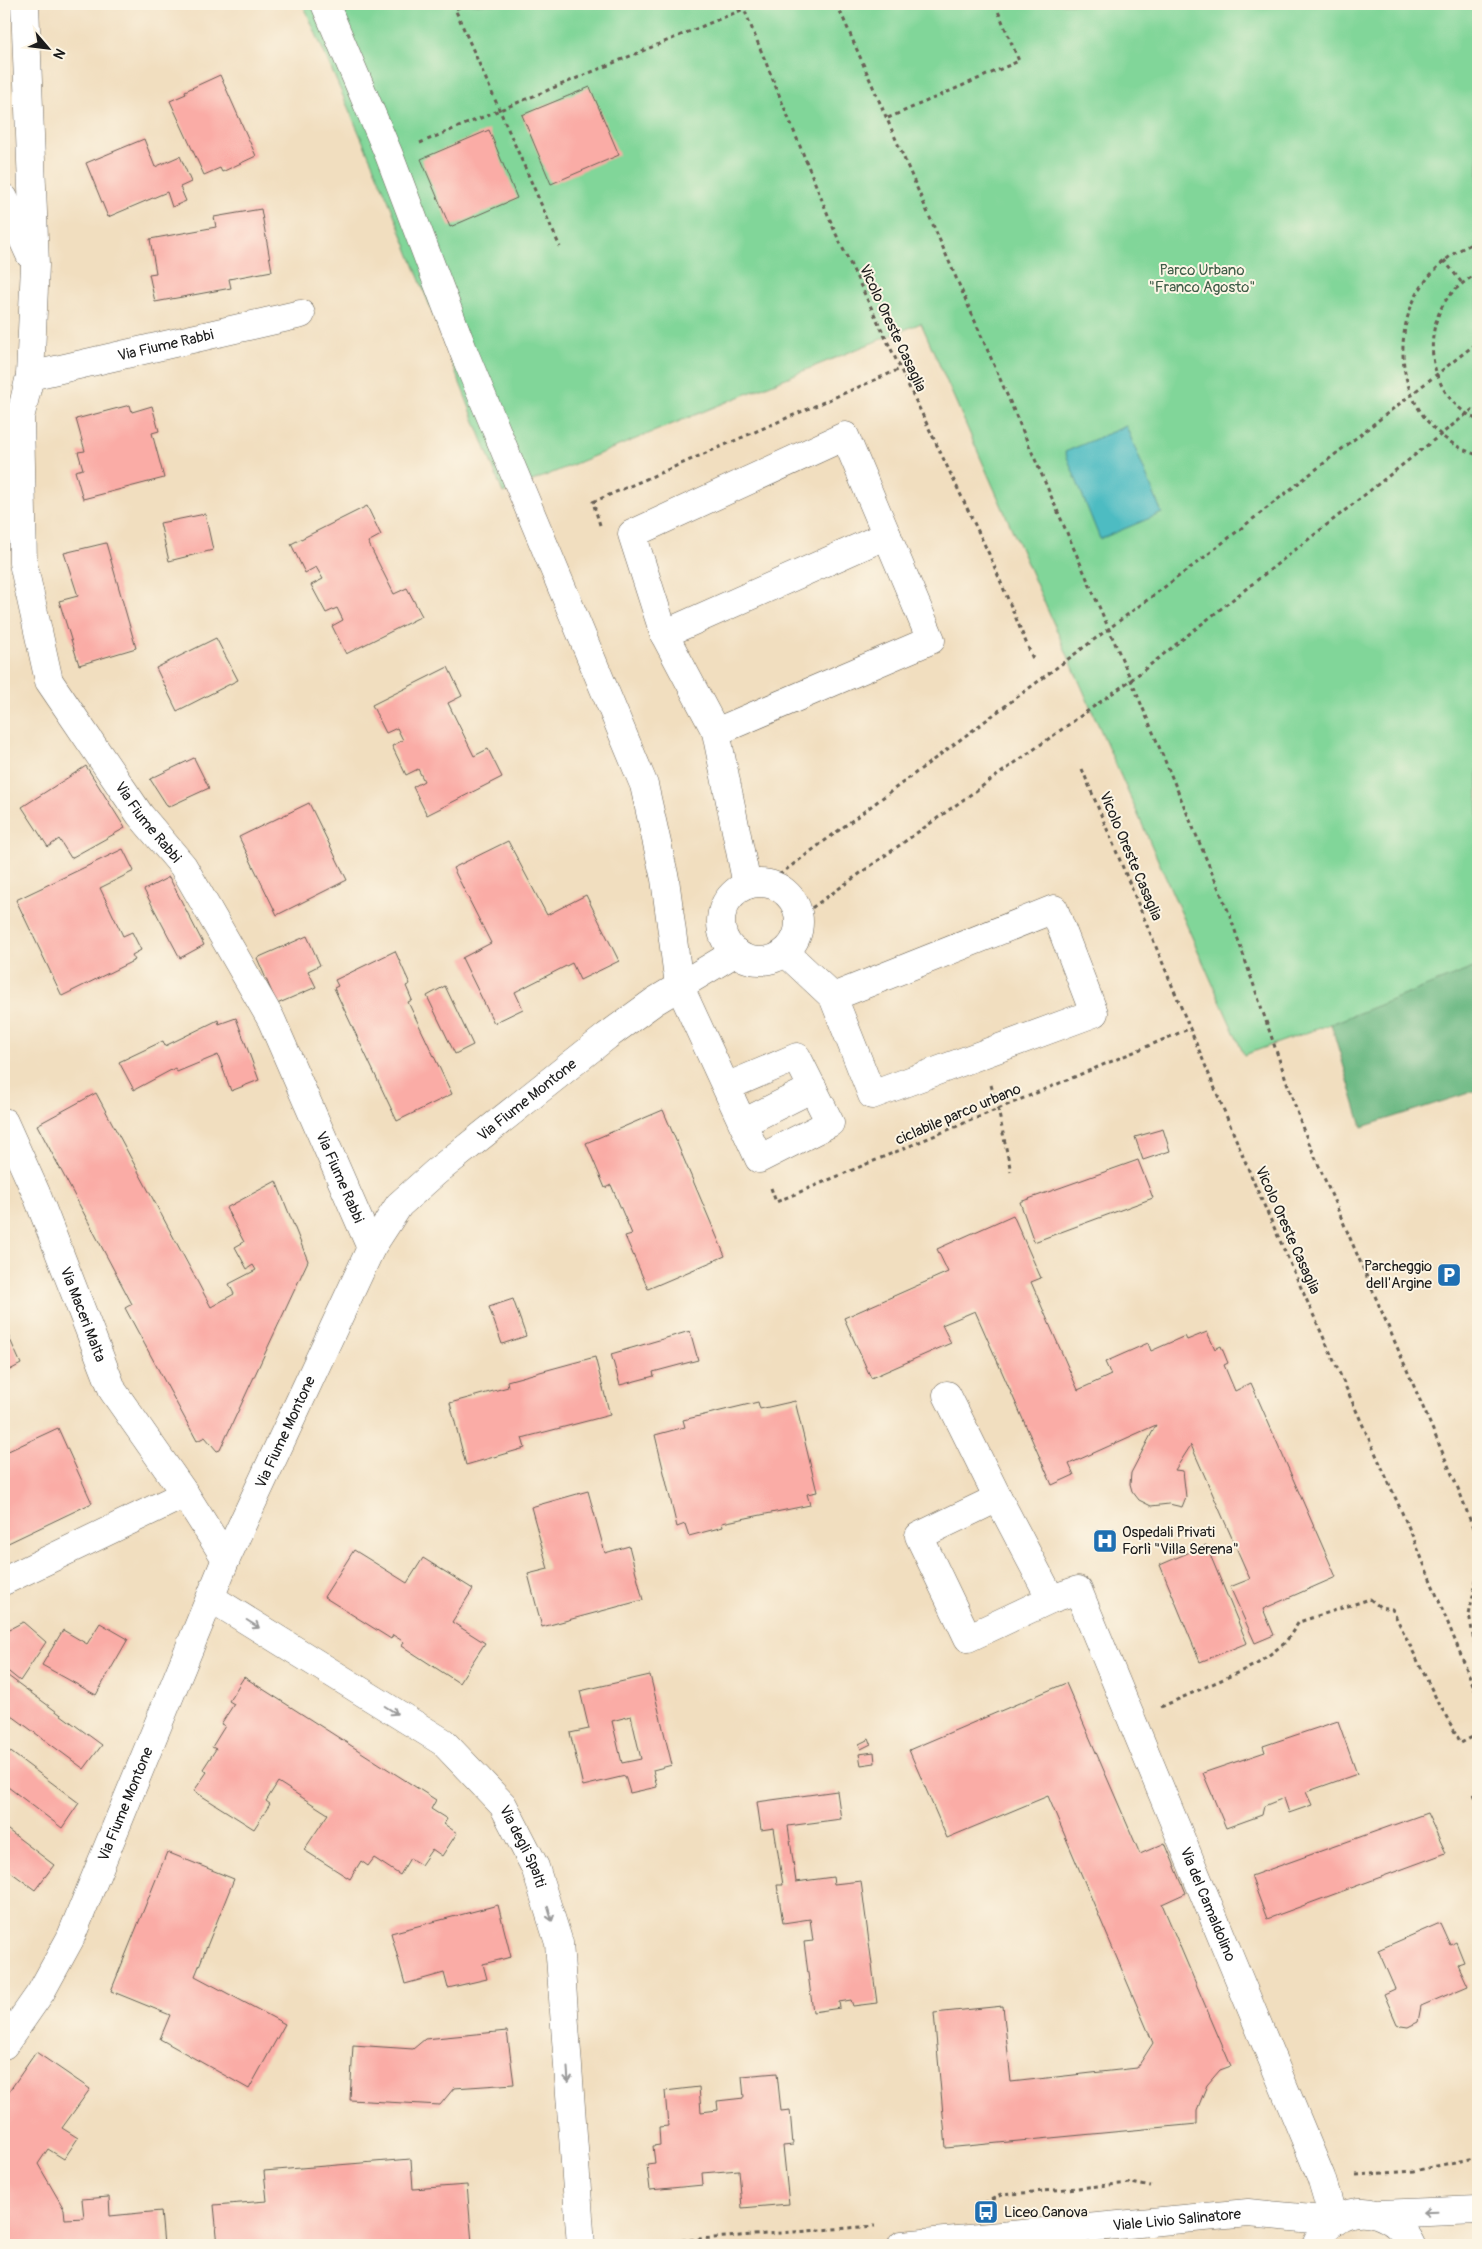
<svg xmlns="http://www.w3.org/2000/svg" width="1482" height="2249" viewBox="0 0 1482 2249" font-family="Pangolin,sans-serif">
	<rect width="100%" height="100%" fill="#fcf5e5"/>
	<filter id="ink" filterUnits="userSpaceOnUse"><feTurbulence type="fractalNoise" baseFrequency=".02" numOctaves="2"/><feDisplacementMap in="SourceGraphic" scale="10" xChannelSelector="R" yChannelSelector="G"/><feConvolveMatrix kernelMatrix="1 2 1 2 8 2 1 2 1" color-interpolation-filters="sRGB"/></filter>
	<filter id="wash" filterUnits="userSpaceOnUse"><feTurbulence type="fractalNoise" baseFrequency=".0096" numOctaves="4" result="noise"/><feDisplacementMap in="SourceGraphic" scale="20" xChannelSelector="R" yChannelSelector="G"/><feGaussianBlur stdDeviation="1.12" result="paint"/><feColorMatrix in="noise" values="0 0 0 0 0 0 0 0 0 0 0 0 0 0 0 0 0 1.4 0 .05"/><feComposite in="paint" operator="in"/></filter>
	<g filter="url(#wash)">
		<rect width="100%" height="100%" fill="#f1debf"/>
		<path fill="#81d699" stroke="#4e795a" d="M303,4H1478V966L1465,976L1244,1055L921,323L503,493L390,204Z"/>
		<path fill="#68b781" stroke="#426a4e" d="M1478,966V1090L1362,1127L1331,1024Z"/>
		<path fill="#4dbcc2" stroke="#346c6f" d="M1126,426L1162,513L1100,539L1065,452Z"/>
		<g id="blocks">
			<path fill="#faaca6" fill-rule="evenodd" d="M220,75L256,156L222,172L220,168L204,175L170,101L186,94L185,91Z
				M590,87L619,155L551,184L522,115Z
				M489,130L517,198L450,227L421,159Z
				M144,139L155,167L180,156L191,182L180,187L186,201L172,207L167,192L108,217L86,163Z
				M261,209L272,271L229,279L231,288L155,302L149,274L156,273L150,239L216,227L214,217Z
				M130,405L132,412L152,406L159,431L152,433L164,478L83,499L75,471L83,469L78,452L85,451L76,419Z
				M367,506L381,535L368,542L394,594L407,588L422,616L346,654L332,626L343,620L337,608L326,613L311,585L323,579L316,567L305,573L291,544Z
				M205,514L213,550L169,561L160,523Z
				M106,543L136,648L79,665L59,601L78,596L64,553Z
				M216,638L238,680L177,711L156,668Z
				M448,667L462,696L448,703L474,756L488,749L502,777L427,815L413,787L424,781L418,769L406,775L392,746L403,740L397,728L386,733L372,705Z
				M194,758L209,788L168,807L150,779Z
				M86,766L125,828L71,858L59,839L48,847L22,807Z
				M309,803L347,880L277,915L239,837Z
				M508,841L547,915L586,895L619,961L580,980L572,963L515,992L523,1009L494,1023L462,958L491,943L453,868Z
				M123,849L134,871L100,888L123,936L132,932L141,950L132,955L135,960L62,996L16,900Z
				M169,877L204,945L180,958L144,890Z
				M307,936L320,965L308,971L316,987L277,1004L257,958Z
				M395,951L410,984L406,986L412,1000L408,1002L452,1094L397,1121L334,988L338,986L335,980Z
				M445,986L473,1045L455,1054L427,996Z
				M236,1018L259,1080L231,1091L218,1055L177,1072L175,1068L134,1090L119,1062L163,1041L165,1046L218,1020L219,1024Z
				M96,1093L211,1307L234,1294L229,1284L256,1270L253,1265L247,1269L235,1247L244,1242L226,1208L276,1181L308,1261L220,1450L217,1451L205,1437L197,1441L125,1308L132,1304L37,1125Z
				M663,1110L725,1256L648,1289L625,1236L632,1234L611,1185L605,1188L586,1143Z
				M1163,1129L1170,1151L1143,1160L1135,1137Z
				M1138,1160L1153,1198L1034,1242L1020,1202Z
				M1013,1215L1041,1278L1031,1282L1078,1390L1111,1375L1105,1362L1148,1343L1151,1351L1185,1336L1187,1340L1207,1332L1215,1349L1221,1346L1228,1363L1224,1365L1235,1391L1251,1383L1336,1577L1263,1609L1274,1635L1255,1643L1230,1587L1250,1579L1191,1445L1175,1470L1183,1471L1186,1497L1182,1507L1169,1504L1151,1506L1139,1500L1132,1491L1130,1484L1131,1473L1156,1425L1069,1464L1074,1475L1052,1485L975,1311L942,1325L951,1343L871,1378L844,1318L948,1272L937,1249Z
				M513,1299L526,1336L502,1344L489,1307Z
				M4,1326L21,1364L4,1373Z
				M690,1331L698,1360L653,1372L654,1376L620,1385L611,1354Z
				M595,1357L610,1415L522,1438L525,1448L466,1465L450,1403L508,1387L507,1381Z
				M795,1401L817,1492L807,1494L810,1505L722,1523L723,1527L689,1536L685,1524L677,1527L655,1435L685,1427L683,1420L758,1402L760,1409Z
				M58,1428L92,1503L4,1545V1453Z
				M588,1491L605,1553L629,1546L643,1600L542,1627L528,1574L548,1569L531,1507Z
				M1206,1545L1247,1643L1200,1662L1160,1565Z
				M354,1550L407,1583L423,1558L473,1589L452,1622L485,1643L459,1683L402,1646L404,1642L393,1635L391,1639L324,1597Z
				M23,1622L46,1642L20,1681L4,1668V1632Z
				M100,1623L128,1639L96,1695L42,1665L63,1630L87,1644Z
				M4,1673L102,1745L84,1769L4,1710Z
				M650,1675L672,1765L653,1770L657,1787L630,1793L625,1776L583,1786L570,1733L589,1729L580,1691ZM631,1716L641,1759L622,1763L612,1721Z
				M244,1677L436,1800L431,1809L447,1819L444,1824L457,1833L442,1856L432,1849L421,1865L410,1858L400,1875L374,1858L368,1866L361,1861L350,1879L304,1850L328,1814L278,1782L266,1801L270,1804L254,1829L194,1791L207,1772L203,1769L216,1749L212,1747L225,1726L221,1724L234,1704L229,1701Z
				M1066,1683L1140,1854L1165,1843L1186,1893L1162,1904L1231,2066L1220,2070L1207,2085L1197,2110V2124L946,2148L934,2013L1003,2006L1011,2082L1137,2068L1153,2043L1048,1796L947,1838L909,1750Z
				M1338,1721L1357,1774L1306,1792L1312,1805L1289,1813L1284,1798L1264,1806L1262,1815L1226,1828L1203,1773L1265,1752L1263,1746Z
				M869,1739L871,1744L861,1749L859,1744Z
				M4,1747L79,1803L62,1828L4,1784Z
				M874,1752L875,1763L861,1765L859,1754Z
				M837,1791L841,1819L788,1826L796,1882L833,1877L834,1884L861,1881L877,2003L853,2006L851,2000L839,2002L840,2008L813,2012L804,1942L813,1941L810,1919L783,1923L777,1885H783L774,1828L761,1830L757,1802Z
				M1427,1813L1446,1853L1267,1919L1251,1876Z
				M4,1827L54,1865L35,1890L4,1867Z
				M167,1852L234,1879L195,1976L285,2024L249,2089L160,2039L170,2015L111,1991Z
				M498,1905L511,1957L483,1964L487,1979L448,1988L444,1973L405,1984L391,1933Z
				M1440,1923L1450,1945L1456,1942L1464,1962L1458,1964L1468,1986L1421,2006L1418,2022L1408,2027L1401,2026L1397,2024L1384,1994L1395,1989L1378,1950Z
				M507,2031L514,2084L454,2088L440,2105L350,2100L353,2045L413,2049L425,2039Z
				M36,2052L90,2089L62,2128L78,2138L64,2159L48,2149L38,2164L64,2209L65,2219L84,2218L82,2199L109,2197L110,2216L161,2211L164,2245H7L4,2236V2099Z
				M777,2073L781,2111L790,2110L793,2145L783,2146L789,2204L742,2208L739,2170L702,2173L703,2185L650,2190L647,2164L655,2163L653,2146L660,2145L659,2127L668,2126L665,2091L699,2087L701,2112L718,2110L717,2101L744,2098L742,2076Z
				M411,2159L413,2189L467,2185L472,2243L445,2245H218L214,2205L267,2201L264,2171Z"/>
		</g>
	</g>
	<g filter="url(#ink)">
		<use href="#blocks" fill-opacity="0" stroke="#676055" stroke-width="1"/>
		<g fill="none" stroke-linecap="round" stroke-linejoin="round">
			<defs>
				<g id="minor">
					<path id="s1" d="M25,4L35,265L30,376L20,418L23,563L49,681L140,815L183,866L271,1019L371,1248"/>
					<path d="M325,4L389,155L465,355L644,785L665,879L679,985L759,1159L830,1123L797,1057L726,1087"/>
					<path d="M4,198L30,255"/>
					<path id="s2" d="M30,376L301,314"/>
					<path d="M664,634L887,535"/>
					<path d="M716,732L931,640L845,436L632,534L664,634L716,732L747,885"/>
					<circle cx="760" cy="922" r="39"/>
					<path d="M785,952L833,997L872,1095L1094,1013L1054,909L833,997"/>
					<path id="s3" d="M4,1122L36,1193L113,1391L185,1494L226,1559"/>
					<path d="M743,1123L813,1088"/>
					<path id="s4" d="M947,1395L998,1498L919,1536L968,1638L1051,1599L1078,1590L1321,2177L1334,2221"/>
					<path d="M998,1498L1051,1599"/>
					<path d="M4,1581L185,1494"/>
					<path id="s5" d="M211,1598L443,1742L503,1805L535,1867L559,1943L581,2245"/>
					<path id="s6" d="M4,2045L41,1992L70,1939L226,1559L371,1248L399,1205L436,1172L607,1036L655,1001L736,952"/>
				</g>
				<g id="major">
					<path d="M1380,2214L1478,2210"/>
					<path id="s7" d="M902,2245L1248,2213L1334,2221"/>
					<path d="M1316,2245C1320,2236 1325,2227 1334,2221C1362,2201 1398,2216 1411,2245"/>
				</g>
			</defs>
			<use href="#minor" stroke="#676055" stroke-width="29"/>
			<use href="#major" stroke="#676055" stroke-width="29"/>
			<path stroke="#676055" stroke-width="3" stroke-dasharray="4 4" stroke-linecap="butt" d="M467,4L455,9L560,247
				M742,4L835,232L989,554L1033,659
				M837,4L1131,680L1229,913L1303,1129L1460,1493L1478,1541
				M888,118L1019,61L995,4
				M420,143L756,4
				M1478,242C1461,247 1446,258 1434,271C1379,329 1399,431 1478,455
				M1444,260L1462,283
				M1478,273C1465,281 1452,290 1444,303C1420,345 1434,400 1478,420
				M600,525L593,502L900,369
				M1082,769L1255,1185L1413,1537L1478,1697
				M779,875L1202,559L1478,342
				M799,917L1131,680L1478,405
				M991,1085L998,1109L1011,1172
				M771,1188L776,1202L1191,1028
				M1478,1571L1469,1615L1478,1661
				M1161,1707L1257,1664L1285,1643L1299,1622L1370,1599L1380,1607L1392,1609L1435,1696L1461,1743L1478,1734
				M1478,1787L1474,1793L1478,1805
				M1356,2175L1414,2171L1478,2157
				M984,2203L1001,2195L1131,2183L1151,2187
				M618,2245L875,2226"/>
			<use href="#minor" stroke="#fff" stroke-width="28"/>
			<use href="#major" stroke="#fff" stroke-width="28"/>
		</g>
		<defs><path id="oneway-shaft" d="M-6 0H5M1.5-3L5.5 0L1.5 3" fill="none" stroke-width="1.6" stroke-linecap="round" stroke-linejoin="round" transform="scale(1.25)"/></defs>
		<g stroke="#999">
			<use href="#oneway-shaft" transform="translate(253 1624) rotate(32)"/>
			<use href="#oneway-shaft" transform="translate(391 1710) rotate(32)"/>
			<use href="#oneway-shaft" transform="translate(550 1914) rotate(73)"/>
			<use href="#oneway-shaft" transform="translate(568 2075) rotate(86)"/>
			<use href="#oneway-shaft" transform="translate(1430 2212) rotate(178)"/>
		</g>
	</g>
	<defs>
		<symbol id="parking-square" viewBox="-11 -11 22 22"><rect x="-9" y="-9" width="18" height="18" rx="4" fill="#1f6fb2" stroke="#fcf5e5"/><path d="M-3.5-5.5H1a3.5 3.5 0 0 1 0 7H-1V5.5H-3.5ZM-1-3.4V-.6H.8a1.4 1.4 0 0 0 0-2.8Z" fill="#fff"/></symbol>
		<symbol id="hospital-square" viewBox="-11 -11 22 22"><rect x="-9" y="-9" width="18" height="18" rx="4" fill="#1f6fb2" stroke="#fcf5e5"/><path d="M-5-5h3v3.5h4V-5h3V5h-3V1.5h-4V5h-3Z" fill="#fff"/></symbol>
		<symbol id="bus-square" viewBox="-11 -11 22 22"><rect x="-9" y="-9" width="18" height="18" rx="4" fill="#1f6fb2" stroke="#fcf5e5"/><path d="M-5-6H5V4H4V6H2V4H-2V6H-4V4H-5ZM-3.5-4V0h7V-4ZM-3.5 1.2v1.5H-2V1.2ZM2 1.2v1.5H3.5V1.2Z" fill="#fff"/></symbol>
	</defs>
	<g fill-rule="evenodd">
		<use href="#parking-square" x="1435" y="1261" width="28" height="28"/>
		<use href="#hospital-square" x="1091" y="1527" width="28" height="28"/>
		<use href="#bus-square" x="972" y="2198" width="28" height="28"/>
	</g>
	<g text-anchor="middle" stroke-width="4" stroke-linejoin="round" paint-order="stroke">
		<g font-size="15" fill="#3f5d48" stroke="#fcf5e5">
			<text x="1202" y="275">Parco Urbano<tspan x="1202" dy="17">"Franco Agosto"</tspan></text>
		</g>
		<g font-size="15" fill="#1c1c1c" stroke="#fcf5e5">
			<text transform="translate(893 328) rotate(65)" y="5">Vicolo Oreste Casaglia</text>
			<text dy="5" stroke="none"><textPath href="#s2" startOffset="139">Via Fiume Rabbi</textPath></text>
			<text dy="5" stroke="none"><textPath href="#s1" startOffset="854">Via Fiume Rabbi</textPath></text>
			<text transform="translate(1131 856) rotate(67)" y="5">Vicolo Oreste Casaglia</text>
			<text dy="5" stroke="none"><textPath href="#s6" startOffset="1096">Via Fiume Montone</textPath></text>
			<text transform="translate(958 1114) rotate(-23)" y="5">ciclabile parco urbano</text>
			<text dy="5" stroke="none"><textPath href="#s1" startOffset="1259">Via Fiume Rabbi</textPath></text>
			<text transform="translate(1288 1230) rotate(66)" y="5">Vicolo Oreste Casaglia</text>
			<text dy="5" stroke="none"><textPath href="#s3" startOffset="208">Via Maceri Malta</textPath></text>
			<text dy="5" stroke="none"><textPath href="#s6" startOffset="676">Via Fiume Montone</textPath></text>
			<text dy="5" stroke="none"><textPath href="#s6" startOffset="271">Via Fiume Montone</textPath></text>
			<text dy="5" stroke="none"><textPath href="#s5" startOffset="406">Via degli Spalti</textPath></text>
			<text dy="5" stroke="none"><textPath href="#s4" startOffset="776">Via del Camaldolino</textPath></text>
			<text dy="5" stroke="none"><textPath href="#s7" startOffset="276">Viale Livio Salinatore</textPath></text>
		</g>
		<g font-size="15" fill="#1c1c1c" stroke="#fcf5e5" text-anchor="start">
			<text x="1432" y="1271" text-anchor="end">Parcheggio<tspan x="1432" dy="17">dell'Argine</tspan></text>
			<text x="1122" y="1537">Ospedali Privati<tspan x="1122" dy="17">Forlì "Villa Serena"</tspan></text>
			<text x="1004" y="2217">Liceo Canova</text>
		</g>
	</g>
	<rect width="1482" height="2249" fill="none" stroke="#fcf5e5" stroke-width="20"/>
	<g transform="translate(48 48) rotate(118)" stroke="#fcf5e5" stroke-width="4" paint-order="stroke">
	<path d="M0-4L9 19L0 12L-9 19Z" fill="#1c1c1c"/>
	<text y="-8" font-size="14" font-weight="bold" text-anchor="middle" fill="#1c1c1c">N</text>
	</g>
</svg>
